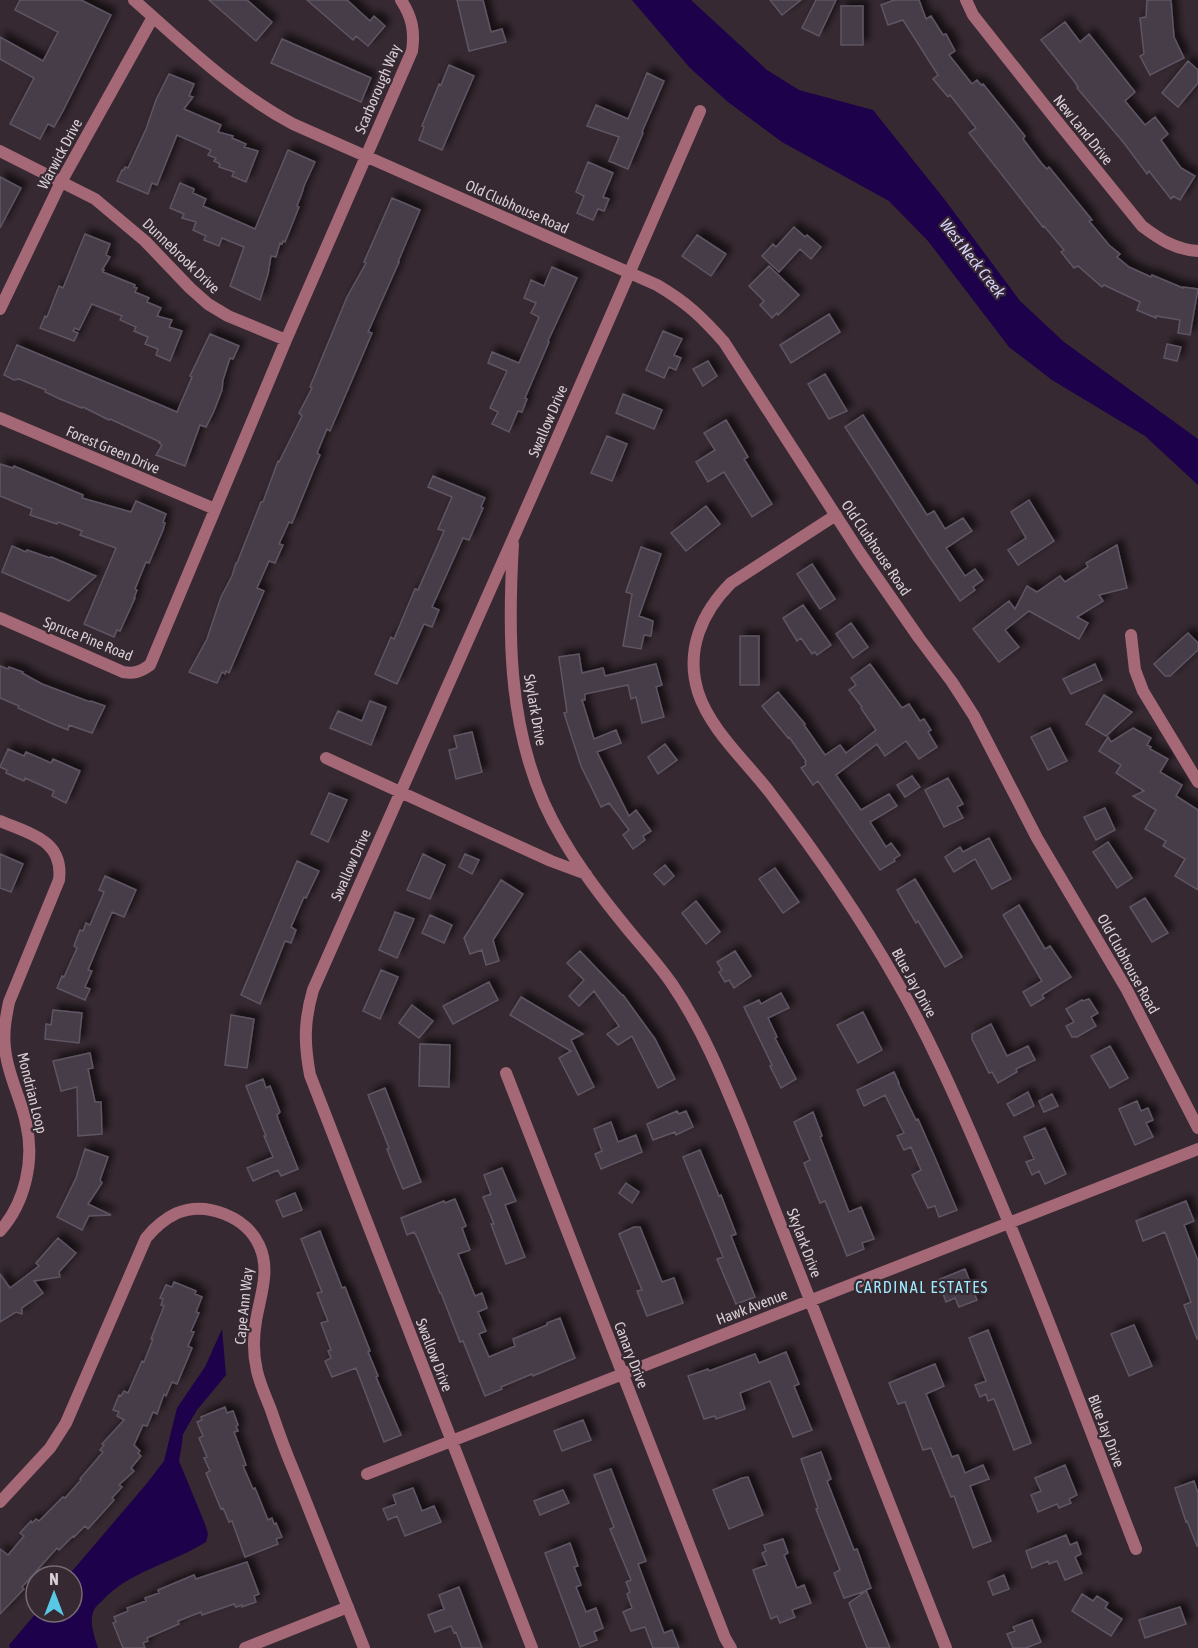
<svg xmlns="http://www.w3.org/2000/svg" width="1198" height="1648" viewBox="0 0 1198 1648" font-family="'Asap Condensed',sans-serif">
	<defs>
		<filter id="shadow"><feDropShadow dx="5.5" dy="-5.5" stdDeviation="3" flood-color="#0009"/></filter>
	</defs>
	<rect width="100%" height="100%" fill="#362931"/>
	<path fill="#1e014b" d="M632,0H691L767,70L799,90L873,110L945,200L1020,301L1064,342L1198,439V485L1145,436L1052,380L1009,347L928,241L889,201L782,142L728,102L690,68Z
		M222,1329L226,1375L197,1410L183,1434L182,1443L179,1461L205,1524L208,1534L206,1542C173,1563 129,1571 102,1601C100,1603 97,1605 95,1608C88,1619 94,1636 98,1648H10L9,1645L37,1612H72V1576H68L148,1482L164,1461L177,1408L205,1367Z"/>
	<path fill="#463d4a" stroke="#5e5563" stroke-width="1.5" filter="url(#shadow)" d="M20,0H81L111,15L63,111L54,127L48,124L40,139L10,124L34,78L0,59V37L43,61L58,32L15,10Z
		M209,0H247L272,22L256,41Z
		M307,0H347L370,21L374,16L385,26L368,46L356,36L353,40Z
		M457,0H483L491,32L502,29L506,42L469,51Z
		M770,0H801L782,15Z
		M816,0H836L819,36L802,28Z
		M894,0H919L926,19L931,16L943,35L946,34L955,51L949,55L972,84L977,80L981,85L983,84L1025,136L1023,139L1042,164L1047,169L1049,167L1092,220L1089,221L1109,245L1120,254L1117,257L1129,267L1151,277L1152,275L1183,288V287L1198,289L1190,335L1178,333L1180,320L1156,316V318L1137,310L1140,302L1104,285L1102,287L1078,266L1074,268L1061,252L1064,250L1044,226L1043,227L969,133L976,128L950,95L948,97L933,79L938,75L903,20L888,25L881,5Z
		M1147,0H1171L1174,37L1184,58L1150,75L1140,56L1144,54L1140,18L1146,17Z
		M841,6H863V45H841Z
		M1065,22L1080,42L1089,34L1135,92L1125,101L1145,125L1155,117L1168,134L1161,140L1181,168L1195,176L1180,200L1173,196L1171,199L1149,171L1147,174L1124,143L1077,88L1078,87L1074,81L1041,40Z
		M282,39L371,78L361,102L271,63Z
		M1188,61L1198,70V83L1178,107L1162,93Z
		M449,65L474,76L442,150L419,140L424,127L422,126L439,84L441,85Z
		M647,73L664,81L642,132L643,133L628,169L609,161L619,137L587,126L596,105L628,119Z
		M169,74L194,84L189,96L193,97L184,109L221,125L218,132L233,136L232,138L246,144L244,147L258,151L246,182L232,176L234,172L219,167L220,164L214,161L216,158L208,155L211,150L177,135L157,185L152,183L148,194L117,181L122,170H124L125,167L128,168L146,129L156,100Z
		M288,150L315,162L304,186L302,193L297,206L299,207L285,242L283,241L282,244L280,243L276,257L271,256L268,274L260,300L230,286L244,247L222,238L219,246L204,240L206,236L193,230L196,222L182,218L184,214L170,208L180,183L194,189L193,193L206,199L203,206L255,229Z
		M588,162L613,173L603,197L609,199L604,211L598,209L593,220L577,213L584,196L576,192Z
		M0,177L21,188L0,228Z
		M392,198L420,210L398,262H399L368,332L372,333L358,366L330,431L327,429L317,453L320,455L314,469L292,523L289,522L279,544L283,545L275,563L269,561L257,588L264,591L229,673L226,671L225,674L222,672L217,683L206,679L189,672L207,639L221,597L232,576L236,563H237L261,502H263L278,461L279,462L302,416L299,413L312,388L310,387L347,297L366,263L364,262Z
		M794,227L805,237L807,235L821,247L811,259L800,249L779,272L762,256L773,244L776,247Z
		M85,234L110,244L106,255L110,257L102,270H104L103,272L135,285L134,287L137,288L135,292L149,298L147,302L161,308L157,316L172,320L169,327L182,331L170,361L156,355L158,349L145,344L148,337L134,331L136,327L120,320L122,316L92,304L79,330L75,328L73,331L78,333L74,341L40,328L45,316L47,317L59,286L63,288Z
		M697,235L726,254L711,276L682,256Z
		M769,266L799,295L778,315L777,313L772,318L760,305L764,301L749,286Z
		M552,267L577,278L548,341L549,342L525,398L527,399L522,412L518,411L509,432L492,424L498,412L490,408L507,371L488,363L492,352L519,363L539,317L531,313L536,303L524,298L531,280L544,286Z
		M829,314L840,332L791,363L780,345Z
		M663,331L682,339L674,355L681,358L676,370L669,367L664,378L646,370Z
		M210,334L239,346L233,359L230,358L223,380L222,390L214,411L206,427L200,425L185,466L156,455L162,445L159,443L160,442L110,419L109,420L83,407L82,408L60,399L45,392L46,390L19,379L14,380L4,375L17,345L177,412L192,377L190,376Z
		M1167,344L1181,347L1177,361L1164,358Z
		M708,361L717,376L703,386L693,369Z
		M825,374L847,411L829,419L808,384Z
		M623,394L662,410L654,429L616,413Z
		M863,415L927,515L934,511L945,529L963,518L972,531L946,548L965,576L975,569L983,580L973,587L975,590L960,601L929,556L845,427Z
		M726,420L748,457L744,459L772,504L752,517L724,472L708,482L696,462L715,450L704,433Z
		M607,436L627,444L612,481L591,473Z
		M0,464L13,468L14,466L83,495L82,498L131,512L136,501L166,514L163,522L165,523L163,530L149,563L146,562L135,589L137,590L134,598H135L120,631L117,630L114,637L84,624L116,548L80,535L82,531L58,522L57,524L30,515L32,509L0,496Z
		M433,476L485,498L481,507L483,508L469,540L463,538L432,607L439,610L432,627L424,624L397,684L375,674L391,637L394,639L415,589L418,590L444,531L438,529L452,497L428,487Z
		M1029,500L1054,541L1018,565L1008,550L1026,538L1011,512Z
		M706,506L720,524L686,551L671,533Z
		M1117,545L1127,588L1099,595L1103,601L1077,617L1088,623L1079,639L1029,611L1005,630L1019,647L999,662L973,629L1009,601L1015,609L1027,586L1037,592L1060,576L1065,582L1088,567L1086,563Z
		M12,546L26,552L27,550L50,558L51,557L96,576L69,601L2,572Z
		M641,547L661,554L639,616L653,621L651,636L644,635L641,649L623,646L632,594L626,592Z
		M812,564L835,599L820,609L797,574Z
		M803,605L831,645L817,655L815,652L812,654L801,638L797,641L783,618Z
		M851,623L868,647L853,658L836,634Z
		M1188,633L1198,643V650L1170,676H1165L1154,664Z
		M740,636H759V685H740Z
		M579,654L582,673L603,668L605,676L656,664L662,685L656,687L664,717L642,723L636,697L631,699L628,685L585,694V700H582L594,739L616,730L621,743L597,752L629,816L636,810L651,831L643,836L645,840L633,849L623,835L629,830L609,803L601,807L581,766L564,713L567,712L559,657Z
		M870,664L902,708L909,704L920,721L924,719L931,730L928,732L937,747L919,759L906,741L885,756L877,744L836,775L861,810L889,794L897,806L870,822L886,847L891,843L900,855L894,859L895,861L880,870L818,781L813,785L801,768L806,765L805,762L806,761L789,737L788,738L762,706L778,692L805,724L804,725L825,755L840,745L846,753L876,730L861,708L862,707L849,690L856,685L851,678Z
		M1095,664L1102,680L1071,694L1063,679Z
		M0,666L8,669L9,667L23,672L22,673L42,684L90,702L91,701L105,706L92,733L69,725L68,730L53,724L18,708L19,706L0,698Z
		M1104,695L1132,712L1106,736L1086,724Z
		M370,701L386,707L371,745L330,728L338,711L362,721Z
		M1050,728L1067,761L1048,770L1031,737Z
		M1133,728L1151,738L1147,745L1151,747L1150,749L1168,759L1160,772L1182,785L1176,796L1198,810V890L1175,876L1185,859L1163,846L1166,841L1145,829L1156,810L1133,796L1144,791L1116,773L1121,765L1099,751L1108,737L1111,742Z
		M472,732L482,772L456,779L449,750L457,748L454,736Z
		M665,744L677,760L658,774L648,757Z
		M8,749L24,756L26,752L51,763L53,759L80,771L66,803L52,796L54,791L25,778L24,781L6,773L7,770L0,767Z
		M912,776L920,787L905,797L897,785Z
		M948,778L963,804L957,807L963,818L944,827L925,790Z
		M329,793L347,800L328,842L311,834Z
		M1105,808L1115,830L1096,840L1084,817Z
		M989,838L1011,879L992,889L975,859L954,872L945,857L960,847L963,852Z
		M1108,842L1132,878L1117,888L1093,852Z
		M0,854L23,864L11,892L0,888Z
		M423,854L445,865L430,899L407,890Z
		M465,854L479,860L472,874L459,867Z
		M297,861L319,871L306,898L304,897L291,927L296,930L291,943L285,941L260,1004L241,995Z
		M665,865L674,876L664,885L654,874Z
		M775,868L799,902L783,913L759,879Z
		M105,876L136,890L124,917L112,912L88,970L92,971L85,987L90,989L85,1000L57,988L62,976L64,977L77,948L74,946L80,930L83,931L86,923L90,925L104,892L99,890Z
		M915,879L962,957L945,967L918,921L916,923L897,890Z
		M501,880L523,894L493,940L499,961L486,965L482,950L470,954L464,938Z
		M1145,898L1168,933L1152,942L1130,907Z
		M696,901L720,932L706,944L682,913Z
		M1019,905L1045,949L1050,946L1071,977L1042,995L1044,998L1031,1006L1023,992L1042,981L1003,915Z
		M395,912L414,919L397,958L379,950Z
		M430,915L452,925L444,943L422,933Z
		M580,951L622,995H623L655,1039L675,1079L658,1088L632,1036L618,1045L607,1034L619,1026L594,991L579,1006L569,996L584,980L567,963Z
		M735,951L751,976L734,988L729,980L725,982L719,972L722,970L717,962Z
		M381,970L398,977L380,1019L363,1011Z
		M489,982L498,1000L453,1024L443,1006Z
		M781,993L789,1008L768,1018L777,1037L775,1038L796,1079L781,1088L770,1066L772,1065L744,1007L759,1000L761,1004Z
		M521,997L583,1034L571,1040L594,1087L578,1095L559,1058L571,1051L510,1015Z
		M1089,999L1098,1013L1091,1017L1096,1026L1077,1037H1072L1066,1026L1074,1022L1066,1009L1082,1000L1083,1001Z
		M412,1005L433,1021L419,1038L399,1023Z
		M53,1010L82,1013L79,1043L45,1039L46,1024L51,1025Z
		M863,1012L882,1050L858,1063L837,1025Z
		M231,1015L254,1019L247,1068L225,1065Z
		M991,1024L1007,1056L1028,1046L1035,1060L1016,1069L1017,1072L998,1083L992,1072L989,1073L972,1039V1034Z
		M420,1044L450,1045L449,1087L419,1086Z
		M1110,1046L1128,1078L1110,1088L1091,1056Z
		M90,1053L93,1068L88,1069L95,1102H101L102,1134L78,1136L77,1087L61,1091L53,1061Z
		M894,1072L899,1083H898L916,1120L918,1119L936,1160L957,1210L939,1217L935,1206L928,1208L912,1175L921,1170L911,1147L904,1150L897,1136L904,1133L885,1095L864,1106L857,1090Z
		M263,1079L266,1088L270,1086L280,1112L277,1115L278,1119L298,1169L281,1176L278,1170L253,1181L247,1168L273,1157L264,1136H266L246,1086Z
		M385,1088L421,1182L403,1189L387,1149L389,1148L368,1095Z
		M1028,1092L1034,1106L1014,1116L1007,1104Z
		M1052,1094L1058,1106L1044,1112L1039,1101Z
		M1137,1101L1141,1111L1148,1108L1153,1120L1146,1123L1153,1137L1135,1145L1119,1109Z
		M677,1111L679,1114L686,1111L693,1127L676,1135L675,1132L653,1140L647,1124Z
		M813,1112L822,1136L820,1137L849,1212L861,1207L874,1239L862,1243L864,1249L847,1256L825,1201L820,1203L804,1163L810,1160L794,1122Z
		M611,1122L618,1142L636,1135L642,1152L601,1169L595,1154L602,1151L594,1129Z
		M1045,1128L1066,1174L1045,1184L1039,1171L1032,1175L1026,1162L1034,1159L1024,1137Z
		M85,1149L108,1157L100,1180L102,1183L88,1204L111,1215L89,1216L82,1230L57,1217L76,1178Z
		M700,1150L719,1196L721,1195L736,1234L731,1236L755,1297L736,1304L717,1259L723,1257L683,1157Z
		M502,1168L516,1201L505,1205L525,1257L506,1264L491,1224H494L483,1197L491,1194L484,1175Z
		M626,1183L639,1192L632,1203L619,1193Z
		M295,1193L302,1210L283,1217L276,1201Z
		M455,1199L466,1226L462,1228L470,1250L458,1254L475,1296L482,1293L487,1308L478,1312L486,1331L479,1334L489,1357L515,1346L513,1339L547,1325V1323L560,1318L575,1358L533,1376L532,1374L501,1387L502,1389L485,1396L463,1341L460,1342L441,1293H440L417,1237L414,1232L407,1235L401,1218L444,1201L445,1203Z
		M1186,1201L1194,1221L1184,1225L1198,1261V1338L1197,1339L1184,1305L1191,1302L1165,1232L1143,1241L1136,1221Z
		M634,1227H640L662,1282L674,1278L683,1303L647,1316L637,1291L642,1290L619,1234Z
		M320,1231L342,1288L345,1287L370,1351L368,1352L378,1376L376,1377L401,1435L384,1442L356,1368L332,1377L325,1361L331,1358L328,1351L331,1350L321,1323L328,1321L317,1293L322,1292L301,1239Z
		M58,1238L76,1253L59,1272L60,1277L34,1281L43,1293L22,1308V1314L16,1312L0,1322V1274L10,1288L39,1266L36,1263Z
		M965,1269L977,1300L959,1307L955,1298L946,1302L938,1280Z
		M174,1282L196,1291L195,1294L202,1297L196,1312L199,1313L191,1331L194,1332L188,1346L192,1348L177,1384L172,1382L166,1396L164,1394L157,1414L153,1412L147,1426L143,1425L134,1445L140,1451L138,1453L141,1456L131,1468L134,1471L119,1485L122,1487L112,1498L114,1500L88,1529L85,1526L74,1537L73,1536L59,1550L57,1548L22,1587L24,1589L0,1614V1549L8,1555L24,1536L20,1533L31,1521L32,1523L36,1519L39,1521L63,1497L65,1498L81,1480L80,1479L103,1452L100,1450L104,1445L102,1444L124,1420L117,1416L119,1412L113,1410L119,1395L121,1396L124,1391L128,1393L142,1361L144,1362L153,1339H151L164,1306L161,1305L163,1299L160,1298L166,1285L172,1287Z
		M1134,1325L1152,1366L1129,1376L1111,1334Z
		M988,1330L1031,1443L1014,1450L994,1399L988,1401L986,1394L980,1397L975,1385L986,1381L969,1338Z
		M786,1352L799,1384L794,1386L812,1430L793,1437L770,1381L740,1393L745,1409L716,1419L715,1416L704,1419L688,1376L708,1369L709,1371L755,1354L759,1363Z
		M935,1364L944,1386L926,1394L952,1457L958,1455L965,1473L983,1465L989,1479L970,1486L991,1541L973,1548L954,1496L951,1497L931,1448L923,1450L905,1402L898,1404L889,1383Z
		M225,1407L227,1413L233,1411L238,1425L236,1426L238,1431L234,1432L246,1465L243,1466L253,1489L255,1488L268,1520L272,1518L274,1524L276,1523L282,1537L276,1539L278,1544L245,1557L232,1521L229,1522L223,1508L221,1509L206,1473L210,1471L204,1458L207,1457L199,1438L203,1436L197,1422L202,1420L201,1417Z
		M583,1420L591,1440L562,1451L554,1431Z
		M821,1452L831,1479L827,1481L854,1550L857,1549L871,1588L866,1590L890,1648H867L849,1603L866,1591L844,1598L834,1573L840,1570L816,1509L818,1508L801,1459Z
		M1065,1465L1077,1495L1069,1499L1071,1503L1059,1508L1057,1504L1038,1512L1031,1495L1041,1491L1035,1478Z
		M611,1469L646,1561L638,1564L647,1588L664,1633L672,1630L679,1648H653L645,1627L631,1631L623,1612L632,1608L627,1594L630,1592L626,1582L631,1580L610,1529L614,1527L594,1475Z
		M748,1477L763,1515L729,1529L713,1490L742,1478Z
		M1194,1481L1198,1493V1546H1197L1187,1521L1186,1522L1175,1488Z
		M413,1488L422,1511L434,1506L441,1522L405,1536L397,1516L388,1520L383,1509L396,1504L393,1495Z
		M563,1490L569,1503L540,1515L534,1501Z
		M1066,1535L1070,1545L1077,1542L1081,1554L1075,1557L1082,1573L1065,1580L1057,1561L1049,1564L1048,1561L1032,1568L1026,1551Z
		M783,1539L788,1553L784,1555L797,1588L804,1585L811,1603L792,1610L795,1617L780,1623L777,1616L771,1619L753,1570L767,1565L762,1553L766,1551L764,1545Z
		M570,1543L578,1566L574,1567L581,1585L576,1587L586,1612L596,1608L603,1628L594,1632L597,1640L580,1647L545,1553Z
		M247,1562L259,1594L254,1596L256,1602L242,1607V1605L236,1607L234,1604L202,1615L201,1612L178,1621L179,1624L147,1638L148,1641L143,1643L145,1648H123L113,1623L116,1622L114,1617L128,1611L127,1608L146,1601L145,1598L159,1593L158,1590L194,1575L196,1579Z
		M1004,1575L1009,1589L993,1595L988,1582Z
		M459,1587L482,1648H462L456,1632L454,1633L451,1626L435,1632L428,1615L444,1609L439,1595Z
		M1082,1594L1093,1601L1097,1596L1108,1603L1105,1608L1122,1619L1111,1636L1072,1611Z
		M1180,1607L1186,1624L1145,1638L1139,1620Z
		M1032,1620L1041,1642L1026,1648H1013L1007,1634L1015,1631L1013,1627Z"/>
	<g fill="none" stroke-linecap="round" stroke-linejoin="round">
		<path stroke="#a56876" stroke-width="12" d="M134,0C184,44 233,92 293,124L657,285C686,302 702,317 724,342L860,553L919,638L952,682L974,716L1037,838L1127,990L1198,1128
			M966,0L973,15L1057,121L1142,226C1159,239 1176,250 1198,251
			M0,151L95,199L145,241L190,288L208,304L228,316L286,340
			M0,309L61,182L153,17
			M0,418L215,509
			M836,515L731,583C702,612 685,650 698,692C710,730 747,762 771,794C816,853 859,915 896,980C928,1035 954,1094 979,1152C1036,1283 1085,1417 1136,1549
			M513,544C508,631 508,722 544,803C566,852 601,897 635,938C648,953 661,968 672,984C702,1028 722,1077 742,1126L946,1648
			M0,618L123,672C134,674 140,672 150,665L286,340L412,51C415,31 412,17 401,0
			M1131,635L1135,670L1143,691L1198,782
			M326,758L551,861L586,874
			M0,821C30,834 64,840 59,880L9,1002C6,1017 3,1032 5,1048C7,1074 21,1098 26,1123C35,1160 25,1203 0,1231
			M506,1073L725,1638L731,1648
			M367,1474L1198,1149
			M0,1502L50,1448L66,1423L146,1238C155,1227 164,1219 177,1213C207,1201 246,1217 259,1245C271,1270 260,1296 256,1321C253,1338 253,1354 257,1371C260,1384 266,1397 271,1410C278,1431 286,1453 295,1474C318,1532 341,1590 364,1648
			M245,1648L348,1607
			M532,1648L310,1075C304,1043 304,1021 313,990L542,473L700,111"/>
	</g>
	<g text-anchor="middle" stroke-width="4.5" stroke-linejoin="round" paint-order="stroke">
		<g font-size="15" fill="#d8cfd5" stroke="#362931">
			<text transform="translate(378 89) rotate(-67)" y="5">Scarborough Way</text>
			<text transform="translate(1083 130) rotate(51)" y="5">New Land Drive</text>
			<text transform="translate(60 154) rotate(-62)" y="5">Warwick Drive</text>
			<text transform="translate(517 207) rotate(24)" y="5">Old Clubhouse Road</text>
			<text transform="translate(181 256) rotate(44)" y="5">Dunnebrook Drive</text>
			<text transform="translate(548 421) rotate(-67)" y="5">Swallow Drive</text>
			<text transform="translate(113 450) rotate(23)" y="5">Forest Green Drive</text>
			<text transform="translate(876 548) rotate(56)" y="5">Old Clubhouse Road</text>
			<text transform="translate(88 639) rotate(22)" y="5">Spruce Pine Road</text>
			<text transform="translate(535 710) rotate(80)" y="5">Skylark Drive</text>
			<text transform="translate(351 865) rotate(-66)" y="5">Swallow Drive</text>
			<text transform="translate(1128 964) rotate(61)" y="5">Old Clubhouse Road</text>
			<text transform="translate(914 983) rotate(61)" y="5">Blue Jay Drive</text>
			<text transform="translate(32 1093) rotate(76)" y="5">Mondrian Loop</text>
			<text transform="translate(804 1243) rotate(69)" y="5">Skylark Drive</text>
			<text transform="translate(244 1306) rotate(-84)" y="5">Cape Ann Way</text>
			<text transform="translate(752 1307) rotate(-21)" y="5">Hawk Avenue</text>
			<text transform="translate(434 1355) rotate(69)" y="5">Swallow Drive</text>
			<text transform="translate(631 1355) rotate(69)" y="5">Canary Drive</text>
			<text transform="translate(1106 1431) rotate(69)" y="5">Blue Jay Drive</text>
		</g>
		<g font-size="16" font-style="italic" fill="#d7d2fe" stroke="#362931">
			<text transform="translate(973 258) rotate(52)" y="6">West Neck Creek</text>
		</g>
		<g font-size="16" letter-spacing="1.5" fill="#9deafe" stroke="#362931">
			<text x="922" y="1293">CARDINAL ESTATES</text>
		</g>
	</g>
	<g transform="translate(54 1594)"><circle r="28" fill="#362931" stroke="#776b73" stroke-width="1.5"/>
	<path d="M0-4.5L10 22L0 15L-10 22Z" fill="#58c8e4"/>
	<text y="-9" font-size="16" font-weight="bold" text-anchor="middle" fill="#d8cfd5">N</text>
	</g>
</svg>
